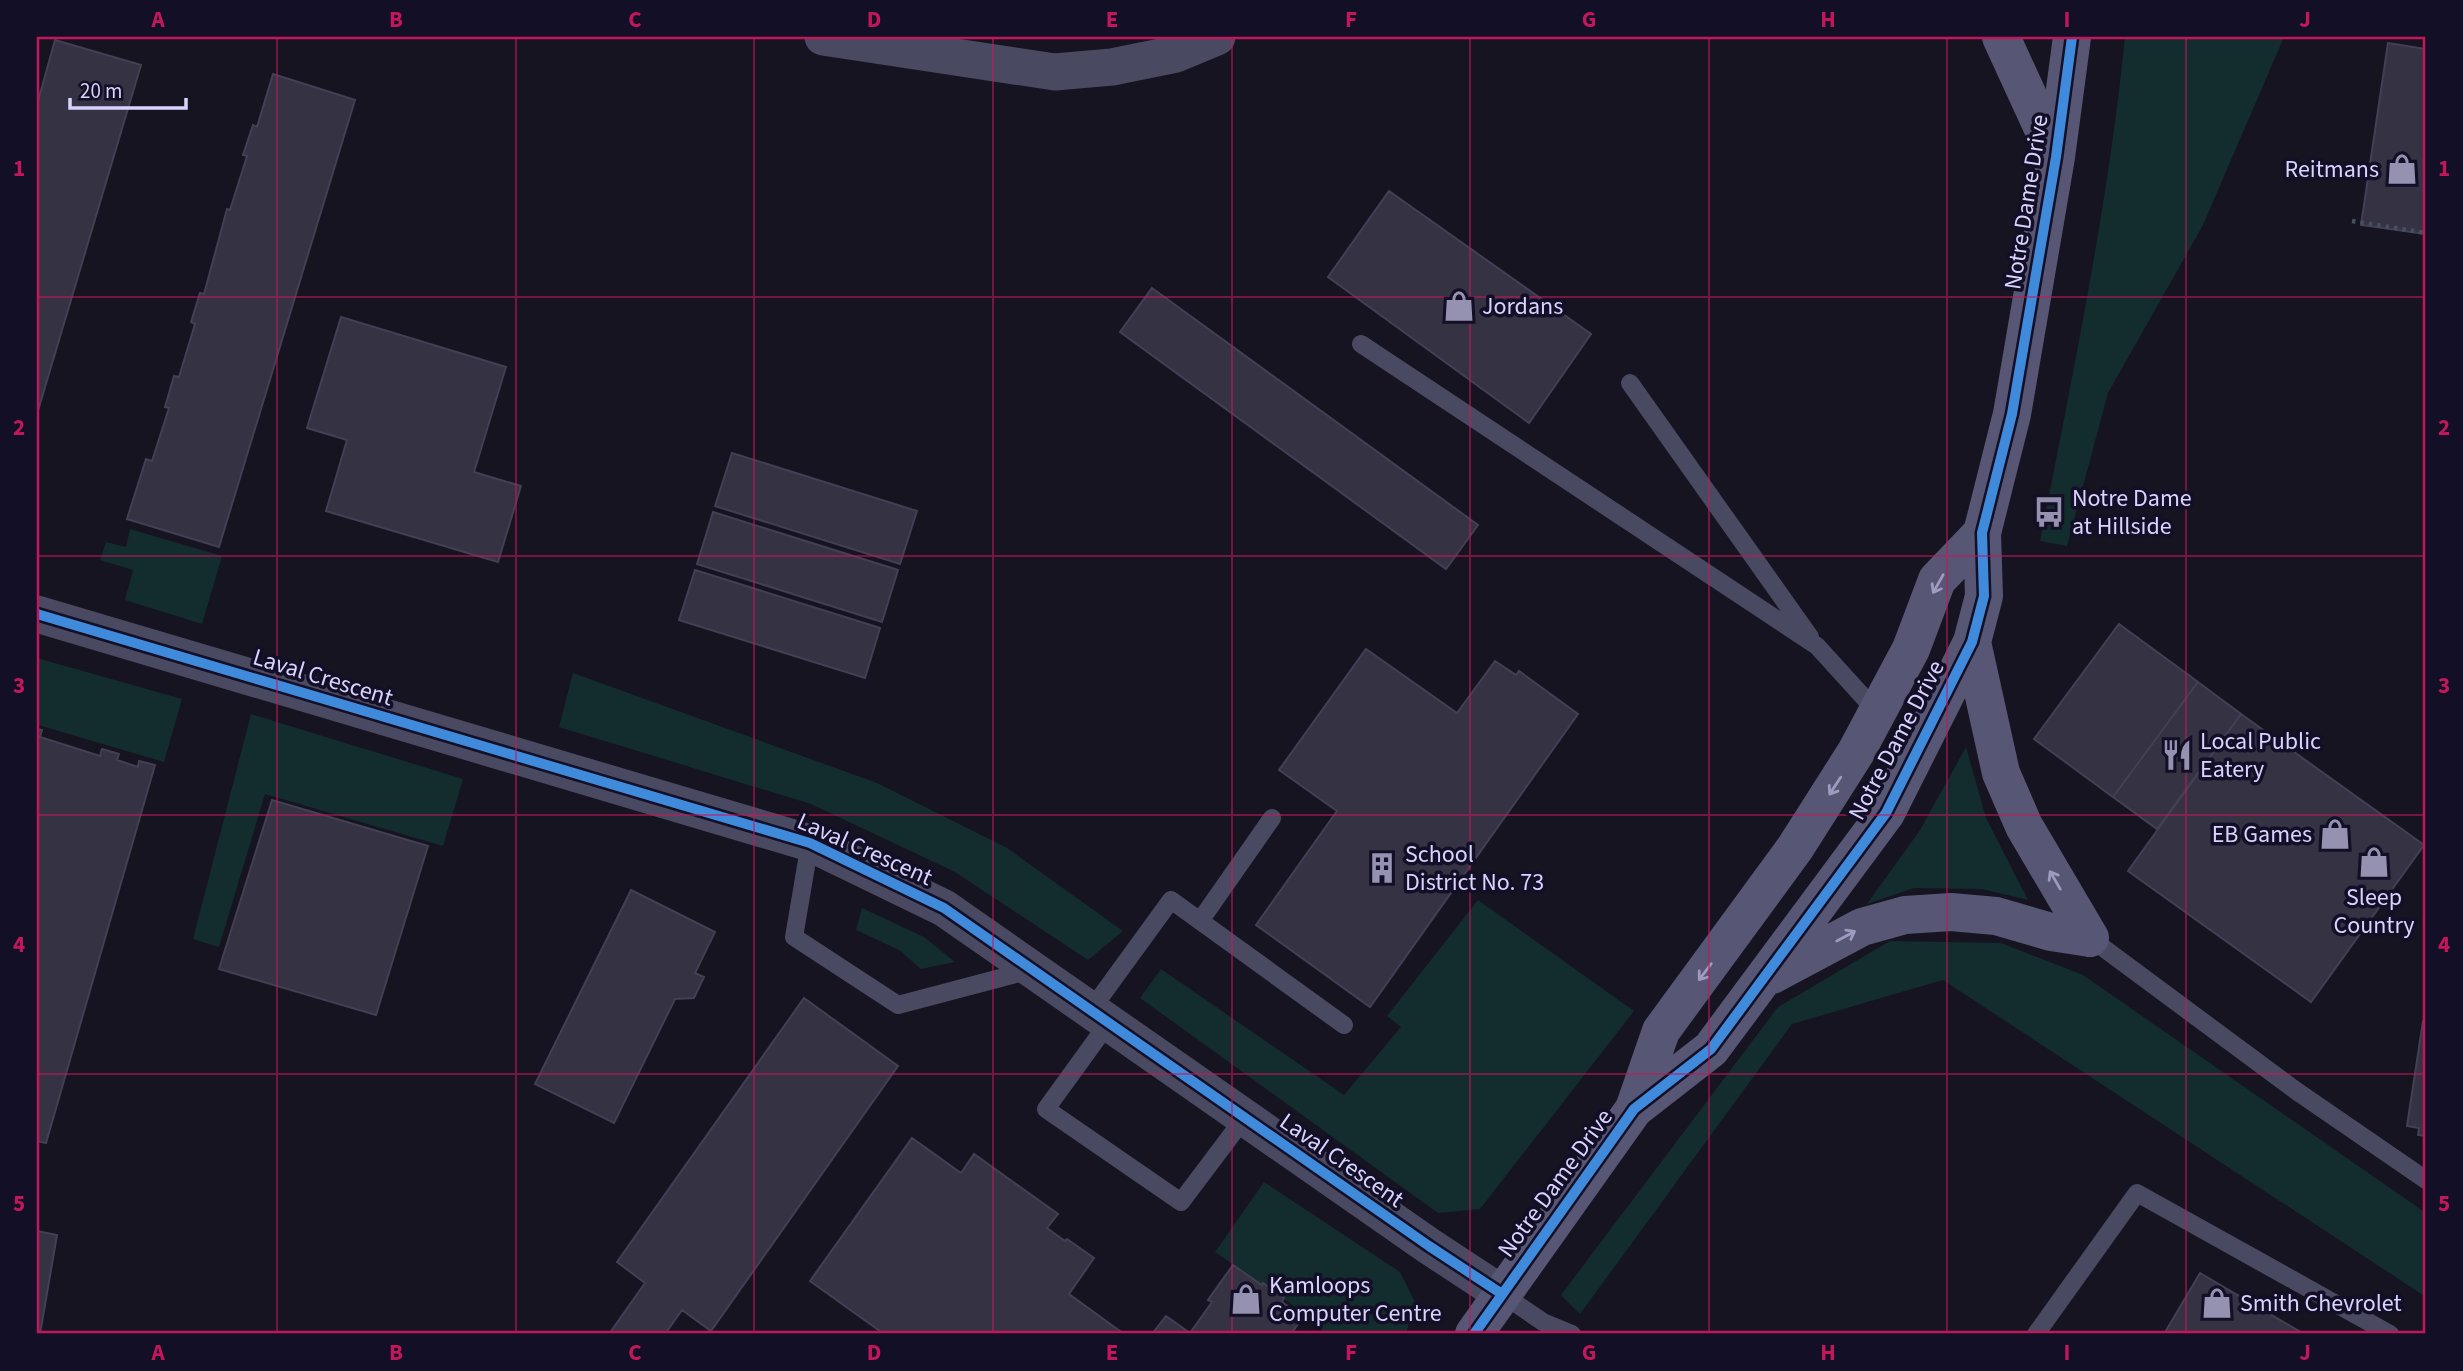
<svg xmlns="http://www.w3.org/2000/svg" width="2463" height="1371" viewBox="0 0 2463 1371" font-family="'Source Sans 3',sans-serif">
	<rect width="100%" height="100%" fill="#161421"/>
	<path fill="#132c2d" d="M2125,37H2284L2203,225L2108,393L2067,546L2040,541C2073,373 2108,206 2125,37Z
		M130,529L222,556L202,624L125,600L133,570L100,560L106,542L126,547Z
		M37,658L182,699L164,762L38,725Z
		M573,673L877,783L1007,848L1123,931L1088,960L955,872L811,804L559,727Z
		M251,714L463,779L443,846L265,794L219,947L193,939Z
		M1966,747L1986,818L2028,900L1982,889L1914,888L1867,904L1920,830Z
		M1478,900L1634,1011L1480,1209L1438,1213L1140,998L1161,969L1344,1095L1401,1027L1387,1016Z
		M862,908L924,937L955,962L921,969L899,950L856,930Z
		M1890,941L2001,943L2083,975L2426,1213V1297L1943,980L1792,1024L1580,1314L1561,1295L1778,1007Z
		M1264,1182L1400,1272L1415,1302L1406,1334H1323L1319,1323L1215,1252Z"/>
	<path fill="#343243" stroke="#433f54" stroke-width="2" d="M55,40L141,65L37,414V105Z
		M2388,43L2426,49V234L2361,225Z
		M273,74L355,100L219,547L127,519L146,459L152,461L169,408L165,407L174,376L179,377L195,324L191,322L200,293L204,294L227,209L230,210L247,156L243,155L253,125L257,127Z
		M1389,191L1591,334L1529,423L1328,277Z
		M1152,288L1478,525L1446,569L1120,332Z
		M341,317L506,367L474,472L521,486L498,562L326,511L347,440L307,428Z
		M732,453L917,511L900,564L715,506Z
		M713,512L898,570L882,622L697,564Z
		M695,570L880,628L865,678L679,620Z
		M2119,624L2198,682L2113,797L2034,739Z
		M1366,649L1457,713L1495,661L1516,675L1519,671L1578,714L1370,1007L1256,925L1337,811L1279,770Z
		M2198,682L2241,714L2157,829L2113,797Z
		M2241,714L2424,845L2311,1002L2128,871Z
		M37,729L42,730L40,737L100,756L102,749L119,754L117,760L138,767L139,761L155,765L46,1143L37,1141Z
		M272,800L428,846L376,1015L219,969Z
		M631,890L715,932L695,973L704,977L694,998L675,999L614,1123L535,1084Z
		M804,998L898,1066L711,1331L682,1310L665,1334H609L645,1283L617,1262Z
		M2423,1021H2426V1136L2418,1135L2419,1128L2407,1126Z
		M912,1138L961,1173L974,1154L1058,1214L1047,1228L1065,1241L1067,1239L1094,1258L1069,1294L1124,1334H884L810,1281Z
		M37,1231L57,1235L40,1334H37Z
		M1233,1265L1262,1285L1263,1283L1284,1298L1282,1302L1303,1317L1291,1334H1152L1166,1316L1190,1333L1212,1302L1208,1300Z
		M2200,1273L2304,1334H2164Z"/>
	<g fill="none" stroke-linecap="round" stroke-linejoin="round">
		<path stroke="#44505f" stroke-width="4.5" stroke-dasharray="3.5 5" stroke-linecap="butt" d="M2352,221L2426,233"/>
		<path stroke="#4a4962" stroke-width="18" d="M1361,344L1817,646L1877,712
			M1630,383L1810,637
			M810,843L794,937L898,1005L1031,970
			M1200,921L1272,818
			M2090,938L2295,1090L2426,1180
			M1091,1010L1171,900L1344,1025
			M1109,1022L1046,1109L1181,1202L1245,1117
			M1502,1294L1543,1322L1572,1334
			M2036,1334L2137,1193L2390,1334"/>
		<path stroke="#4a4962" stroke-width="37" d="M823,37L1055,72L1112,67L1176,54L1217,37
			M37,614L810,843L944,908L1429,1246L1502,1294"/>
		<path stroke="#575674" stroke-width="38" d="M2001,37L2056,157
			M1972,642L2001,773L2024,826L2090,938
			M1772,975L1862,927L1905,915L1951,912L1996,916L2051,932L2090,938
			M1634,1109L1661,1031L1795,848L1856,752L1911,649L1937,580L1982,533
			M1474,1334L1634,1109L1711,1049L1886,813L1972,642L1984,596L1982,533L2012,414L2056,157L2072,37"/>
		<defs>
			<path id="cycleway" d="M37,614L810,843L944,908L1429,1246L1502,1294
				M1474,1334L1634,1109L1711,1049L1886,813L1972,642L1984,596L1982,533L2012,414L2056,157L2072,37"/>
		</defs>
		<use href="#cycleway" stroke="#130f26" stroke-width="15"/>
		<use href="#cycleway" stroke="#408adc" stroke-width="10"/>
	</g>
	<defs><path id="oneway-shaft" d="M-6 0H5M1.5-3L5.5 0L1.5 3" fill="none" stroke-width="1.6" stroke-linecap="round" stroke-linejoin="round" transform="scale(1.75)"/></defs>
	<g stroke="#9e9bc0">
		<use href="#oneway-shaft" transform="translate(1938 584) rotate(119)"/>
		<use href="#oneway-shaft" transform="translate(1835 786) rotate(123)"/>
		<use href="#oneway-shaft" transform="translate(2055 880) rotate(-120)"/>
		<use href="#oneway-shaft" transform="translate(1846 936) rotate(-28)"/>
		<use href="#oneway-shaft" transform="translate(1705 972) rotate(127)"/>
	</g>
	<path fill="none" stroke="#c2185b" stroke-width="2" stroke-opacity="0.55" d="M277,37V1334M516,37V1334M754,37V1334M993,37V1334M1232,37V1334M1470,37V1334M1709,37V1334M1947,37V1334M2186,37V1334M37,297H2426M37,556H2426M37,815H2426M37,1074H2426"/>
	<defs>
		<symbol id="shop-bare" viewBox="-9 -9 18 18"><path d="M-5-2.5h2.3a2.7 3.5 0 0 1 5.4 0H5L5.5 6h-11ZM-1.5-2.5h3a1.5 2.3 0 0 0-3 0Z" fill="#9591b1" stroke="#130f26" stroke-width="2.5" paint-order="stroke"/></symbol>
		<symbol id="bus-bare" viewBox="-9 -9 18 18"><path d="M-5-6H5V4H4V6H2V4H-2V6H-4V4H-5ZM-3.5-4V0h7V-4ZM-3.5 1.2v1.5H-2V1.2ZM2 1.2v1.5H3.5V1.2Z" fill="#9591b1" stroke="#130f26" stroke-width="2.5" paint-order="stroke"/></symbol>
		<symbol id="restaurant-bare" viewBox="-9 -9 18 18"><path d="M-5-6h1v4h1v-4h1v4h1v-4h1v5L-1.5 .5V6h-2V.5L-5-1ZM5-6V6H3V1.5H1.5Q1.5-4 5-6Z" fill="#9591b1" stroke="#130f26" stroke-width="2.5" paint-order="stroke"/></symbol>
		<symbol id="building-bare" viewBox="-9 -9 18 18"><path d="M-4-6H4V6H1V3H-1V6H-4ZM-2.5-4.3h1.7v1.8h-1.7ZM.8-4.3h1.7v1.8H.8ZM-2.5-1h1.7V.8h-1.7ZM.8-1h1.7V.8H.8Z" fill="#9591b1" stroke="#130f26" stroke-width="2.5" paint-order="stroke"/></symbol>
	</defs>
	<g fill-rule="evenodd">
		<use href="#shop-bare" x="2380" y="147" width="44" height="44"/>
		<use href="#shop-bare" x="1437" y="284" width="44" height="44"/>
		<use href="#bus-bare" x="2027" y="490" width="44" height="44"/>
		<use href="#restaurant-bare" x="2155" y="733" width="44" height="44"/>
		<use href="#shop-bare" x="2313" y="812" width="44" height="44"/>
		<use href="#shop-bare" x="2352" y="840" width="44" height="44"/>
		<use href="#building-bare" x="1360" y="846" width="44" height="44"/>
		<use href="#shop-bare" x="1224" y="1277" width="44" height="44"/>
		<use href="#shop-bare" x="2195" y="1281" width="44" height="44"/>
	</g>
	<g text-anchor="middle" stroke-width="7" stroke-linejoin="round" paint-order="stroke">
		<g font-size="24" fill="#d9d4ff" stroke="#130f26" text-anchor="start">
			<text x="2379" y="177" text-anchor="end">Reitmans</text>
			<text x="1482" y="314">Jordans</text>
			<text x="2072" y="506">Notre Dame<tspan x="2072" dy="28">at Hillside</tspan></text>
			<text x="2200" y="749">Local Public<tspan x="2200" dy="28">Eatery</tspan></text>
			<text x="2312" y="842" text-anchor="end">EB Games</text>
			<text x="1405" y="862">School<tspan x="1405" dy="28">District No. 73</tspan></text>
			<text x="2374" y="905" text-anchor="middle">Sleep<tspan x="2374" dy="28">Country</tspan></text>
			<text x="1269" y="1293">Kamloops<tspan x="1269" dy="28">Computer Centre</tspan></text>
			<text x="2240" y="1311">Smith Chevrolet</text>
		</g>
		<g font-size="24" fill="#d9d4ff" stroke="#130f26">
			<text transform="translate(2026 202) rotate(-81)" y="8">Notre Dame Drive</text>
			<text transform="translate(323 677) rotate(17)" y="8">Laval Crescent</text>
			<text transform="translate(1896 740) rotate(-62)" y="8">Notre Dame Drive</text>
			<text transform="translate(865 849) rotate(24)" y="8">Laval Crescent</text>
			<text transform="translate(1342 1160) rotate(35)" y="8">Laval Crescent</text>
			<text transform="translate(1555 1183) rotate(-54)" y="8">Notre Dame Drive</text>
		</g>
	</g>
	<rect width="2463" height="1371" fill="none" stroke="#130f26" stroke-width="77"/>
	<path d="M70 98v10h116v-10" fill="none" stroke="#d9d4ff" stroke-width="3.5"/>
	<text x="80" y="98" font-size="21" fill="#d9d4ff" stroke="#130f26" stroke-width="5" paint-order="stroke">20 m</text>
	<rect x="38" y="38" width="2386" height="1294" fill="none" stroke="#c2185b" stroke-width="2.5"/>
	<g font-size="23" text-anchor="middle" font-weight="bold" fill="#c2185b">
		<text x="158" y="27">A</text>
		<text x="396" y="27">B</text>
		<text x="635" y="27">C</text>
		<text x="874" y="27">D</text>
		<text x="1112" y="27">E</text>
		<text x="1351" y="27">F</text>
		<text x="1589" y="27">G</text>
		<text x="1828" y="27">H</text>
		<text x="2067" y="27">I</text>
		<text x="2305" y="27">J</text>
		<text x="19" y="176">1</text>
		<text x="2444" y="176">1</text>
		<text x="19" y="435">2</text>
		<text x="2444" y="435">2</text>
		<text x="19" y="693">3</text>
		<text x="2444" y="693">3</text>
		<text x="19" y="952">4</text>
		<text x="2444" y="952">4</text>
		<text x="19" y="1211">5</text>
		<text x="2444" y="1211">5</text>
		<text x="158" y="1360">A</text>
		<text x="396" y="1360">B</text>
		<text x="635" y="1360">C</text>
		<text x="874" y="1360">D</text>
		<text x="1112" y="1360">E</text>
		<text x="1351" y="1360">F</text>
		<text x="1589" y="1360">G</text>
		<text x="1828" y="1360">H</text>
		<text x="2067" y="1360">I</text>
		<text x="2305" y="1360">J</text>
	</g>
</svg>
